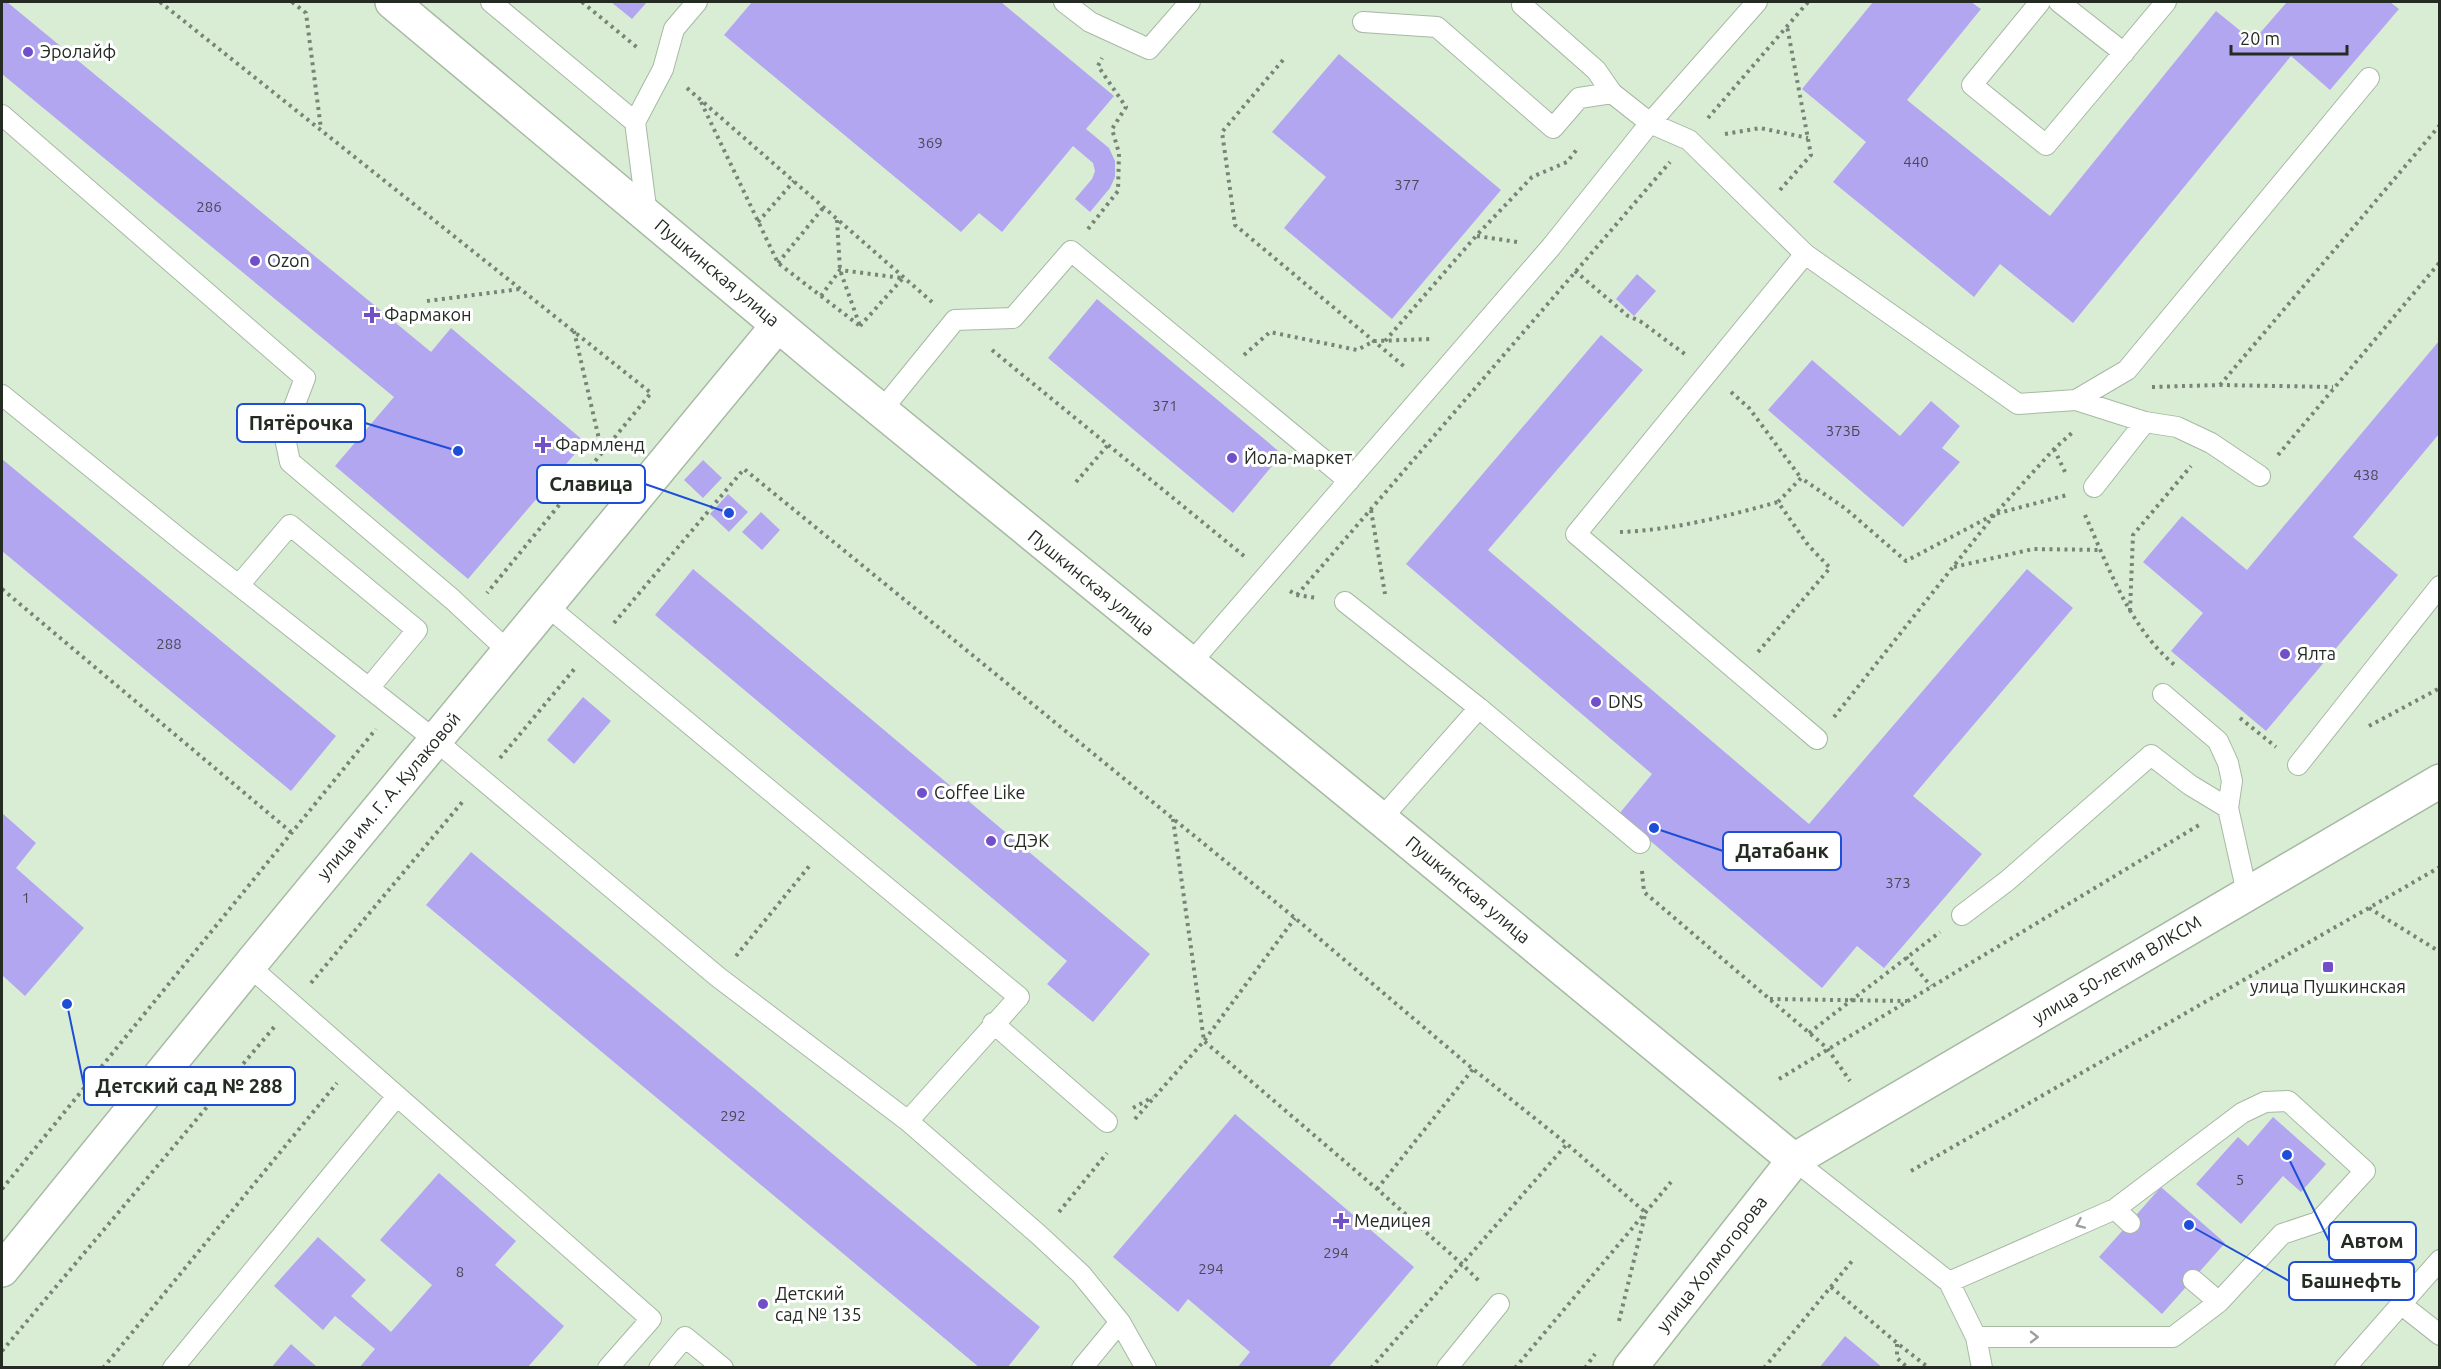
<svg xmlns="http://www.w3.org/2000/svg" width="2441" height="1369" viewBox="0 0 2441 1369" font-family="Ubuntu,sans-serif">
	<rect width="100%" height="100%" fill="#d9edd5"/>
	<path fill="#b3a6f1" d="M2,2H7L431,352L451,328L585,442L468,579L335,466L394,397L2,74Z
		M611,2H647L632,19Z
		M752,2H1001L1114,96L1086,129L1109,148L1115,161V177L1110,188L1090,212L1075,199L1092,179L1095,171L1093,163L1073,146L1002,232L979,213L961,232L724,35Z
		M1873,2H1971L1981,9L1907,100L2050,216L2216,11L2253,41L2287,2H2390L2399,9L2330,90L2291,56L2073,323L2000,264L1974,297L1833,182L1866,142L1802,89Z
		M1339,54L1501,190L1392,319L1284,228L1326,177L1272,132Z
		M1637,274L1656,291L1634,316L1616,299Z
		M1097,299L1282,454L1233,513L1048,358Z
		M1601,335L1643,370L1488,550L1809,824L2027,569L2073,608L1913,796L1982,854L1884,968L1857,946L1822,988L1619,814L1652,774L1406,564Z
		M2439,341V434L2353,537L2398,575L2266,731L2171,651L2203,613L2143,562L2182,516L2247,570Z
		M1812,360L1900,436L1931,401L1960,426L1942,448L1960,462L1903,527L1768,410Z
		M2,459L336,736L291,791L2,551Z
		M703,460L722,478L703,498L684,480Z
		M728,494L748,512L729,532L710,514Z
		M761,512L780,530L762,550L742,532Z
		M693,569L1150,954L1093,1022L1047,984L1067,961L655,615Z
		M583,697L611,721L574,764L547,740Z
		M2,813L36,843L16,868L84,928L25,996L2,975Z
		M471,852L1040,1327L1007,1368H980L426,905Z
		M1235,1114L1414,1267L1328,1368H1237L1250,1352L1188,1299L1178,1312L1113,1257Z
		M2273,1117L2326,1164L2301,1192L2283,1176L2241,1224L2196,1184L2238,1137L2248,1146Z
		M439,1173L516,1241L495,1265L564,1326L527,1368H359L375,1349L335,1316L323,1330L274,1286L318,1237L366,1280L351,1296L391,1332L432,1285L380,1240Z
		M2161,1187L2225,1243L2162,1314L2099,1257Z
		M1845,1336L1883,1368H1819Z
		M291,1344L318,1368H271Z"/>
	<g fill="none" stroke-linecap="round" stroke-linejoin="round">
		<defs>
			<path id="service" d="M491,2L635,122L647,215
				M1064,2L1090,22L1149,49L1190,2
				M2040,2L1972,85L2046,145L2166,2
				M2059,2L2124,53
				M1522,5L1596,70L1612,93L1650,123L1689,140L1805,254L2018,404L2076,400L2127,370L2369,78
				M1363,22L1437,27L1553,128L1579,98L1612,93
				M2,115L305,378L284,433L290,462L452,599L509,652
				M635,122L663,69L674,29L697,2
				M1805,254L1576,534L1817,739
				M2,395L186,544L435,740L718,977L908,1121
				M2076,400L2145,422
				M881,411L955,320L1013,318L1071,251L1349,481
				M2094,487L2145,422L2177,427L2211,443L2260,476
				M239,585L290,525L417,630L369,688
				M1345,602L1479,708L1640,843
				M546,605L1019,997L908,1121L1039,1235L1081,1274L1120,1322L1146,1368
				M1190,664L1551,247L1650,123L1757,2
				M2163,694L2218,741L2228,763L2232,781L2228,808
				M2298,765L2440,586
				M1381,819L1479,708
				M1962,915L2007,881L2151,755L2190,785L2228,808L2247,893
				M249,966L651,1319L608,1368
				M993,1023L1107,1122
				M1794,1160L1949,1282L1976,1337L1982,1368
				M2115,1209L2242,1113L2265,1102L2288,1101L2365,1171L2318,1222L2282,1234L2219,1302
				M1949,1282L2115,1209L2130,1223
				M2402,1305L2440,1335
				M1976,1337H2173L2219,1302L2193,1280
				M173,1368L397,1096
				M659,1368L685,1337L723,1368
				M1082,1368L1120,1322
				M1447,1368L1499,1304
				M2345,1368L2440,1260"/>
			<path id="minor" d="M2,1270L249,966L778,325"/>
			<path id="secondary" d="M392,2L828,367L1381,819L1794,1160
				M1630,1368L1794,1160L2440,781"/>
		</defs>
		<use href="#service" stroke="#a6b9a3" stroke-width="22"/>
		<use href="#minor" stroke="#a6b9a3" stroke-width="36"/>
		<use href="#secondary" stroke="#a6b9a3" stroke-width="36"/>
		<path stroke="#788576" stroke-width="4" stroke-dasharray="3 4.5" stroke-linecap="butt" d="M160,2L651,393L487,593
			M292,2L306,13L321,129
			M582,2L639,49
			M1283,60L1222,132L1235,225L1406,368
			M687,88L932,302
			M701,102L778,263L860,326
			M1708,118L1808,2
			M1725,134L1760,128L1808,138
			M1780,190L1811,155L1787,26
			M837,220L840,270L860,326
			M758,222L794,181
			M1088,229L1118,191L1119,153L1112,129L1126,107L1098,66L1102,58
			M1477,236L1517,242
			M778,263L823,208
			M1575,271L1628,316L1640,321L1686,355
			M821,296L840,270L902,278
			M427,301L520,289
			M860,326L903,278
			M574,331L602,452
			M1385,341L1476,236L1532,177L1567,162L1578,148
			M992,350L1244,556
			M1244,355L1270,332L1357,350L1374,341L1431,339
			M2220,385L2440,125
			M2152,387L2220,385L2333,387
			M1731,392L1749,408L1801,478
			M2054,449L2067,476
			M2278,455L2440,262
			M1076,482L1108,445
			M1371,510L1385,594
			M2085,515C2109,568 2130,629 2176,666
			M1620,532C1674,530 1727,516 1778,502
			M1954,567L2033,549L2101,550
			M2,589L292,833
			M1290,591L1296,595L1317,598
			M1297,595L1670,162
			M2130,611L2133,535L2191,466
			M614,623L744,469L1295,918L1473,1069L1567,1144L1645,1212
			M1758,652L1830,568L1808,545L1778,502L1801,478L1846,509L1906,561L1995,514L2067,495
			M1834,717L1995,514L2054,449L2074,431
			M2240,718L2276,747
			M2369,726L2440,688
			M500,758L576,667
			M1173,819L1204,1041L1377,1189L1462,1264L1481,1283
			M1642,871L1644,892L1827,1048L1850,1081
			M2369,908L2440,952
			M736,956L811,864
			M1906,957L1931,986
			M311,983L464,800
			M1770,999L1907,1001
			M1809,1033L1940,932
			M1779,1079L2199,825
			M1133,1108L1153,1097
			M1135,1119L1204,1041L1295,918
			M1911,1171L2440,867
			M2,1189L376,729
			M1377,1189L1473,1069
			M1059,1212L1107,1153
			M1831,1287L1897,1343L1929,1368
			M1619,1321L1645,1215
			M1897,1344V1358L1908,1368
			M2,1351L275,1026
			M103,1368L337,1083
			M1371,1368L1567,1144
			M1515,1368L1671,1182
			M1585,1368L1595,1354
			M1764,1368L1852,1261"/>
		<use href="#service" stroke="#fff" stroke-width="20"/>
		<use href="#minor" stroke="#fff" stroke-width="33"/>
		<use href="#secondary" stroke="#fff" stroke-width="33"/>
	</g>
	<defs><path id="oneway-chevron" d="M-2-3.5L2.5 0L-2 3.5" fill="none" stroke-width="1.6" stroke-linecap="round" stroke-linejoin="round" transform="scale(1.5)"/></defs>
	<g stroke="#9ca09c">
		<use href="#oneway-chevron" transform="translate(2080 1224) rotate(156)"/>
		<use href="#oneway-chevron" transform="translate(2034 1337)"/>
	</g>
	<g fill="#704fc8" stroke="#fff" stroke-width="2">
		<circle cx="28" cy="52" r="6"/>
		<circle cx="255" cy="261" r="6"/>
		<path d="M369 306h6v6h6v6h-6v6h-6v-6h-6v-6h6z"/>
		<path d="M540 436h6v6h6v6h-6v6h-6v-6h-6v-6h6z"/>
		<circle cx="1232" cy="458" r="6"/>
		<circle cx="2285" cy="654" r="6"/>
		<circle cx="1596" cy="702" r="6"/>
		<circle cx="922" cy="793" r="6"/>
		<circle cx="991" cy="841" r="6"/>
		<rect x="2322" y="961" width="12" height="12" rx="3"/>
		<path d="M1338 1212h6v6h6v6h-6v6h-6v-6h-6v-6h6z"/>
		<circle cx="763" cy="1304" r="6"/>
	</g>
	<g text-anchor="middle" stroke-width="6" stroke-linejoin="round" paint-order="stroke">
		<g font-size="15" fill="#484a56">
			<text x="930" y="148">369</text>
			<text x="1916" y="167">440</text>
			<text x="1407" y="190">377</text>
			<text x="209" y="212">286</text>
			<text x="1165" y="411">371</text>
			<text x="1843" y="436">373Б</text>
			<text x="2366" y="480">438</text>
			<text x="169" y="649">288</text>
			<text x="1898" y="888">373</text>
			<text x="26" y="903">1</text>
			<text x="733" y="1121">292</text>
			<text x="2240" y="1185">5</text>
			<text x="1336" y="1258">294</text>
			<text x="1211" y="1274">294</text>
			<text x="460" y="1277">8</text>
		</g>
		<g font-size="18" fill="#242b23" stroke="#fff" text-anchor="start">
			<text x="40" y="58">Эролайф</text>
			<text x="267" y="267">Ozon</text>
			<text x="384" y="321">Фармакон</text>
			<text x="555" y="451">Фармленд</text>
			<text x="1244" y="464">Йола-маркет</text>
			<text x="2297" y="660">Ялта</text>
			<text x="1608" y="708">DNS</text>
			<text x="934" y="799">Coffee Like</text>
			<text x="1003" y="847">СДЭК</text>
			<text x="2328" y="993" text-anchor="middle">улица Пушкинская</text>
			<text x="1354" y="1227">Медицея</text>
			<text x="775" y="1300">Детский<tspan x="775" dy="21">сад № 135</tspan></text>
		</g>
		<g font-size="18" fill="#242b23" stroke="#fff">
			<text transform="translate(717 273) rotate(40)" y="6">Пушкинская улица</text>
			<text transform="translate(1091 583) rotate(39)" y="6">Пушкинская улица</text>
			<text transform="translate(389 796) rotate(-50)" y="6">улица им. Г. А. Кулаковой</text>
			<text transform="translate(1468 890) rotate(40)" y="6">Пушкинская улица</text>
			<text transform="translate(2117 970) rotate(-31)" y="6">улица 50-летия ВЛКСМ</text>
			<text transform="translate(1712 1264) rotate(-52)" y="6">улица Холмогорова</text>
		</g>
	</g>
	<path fill="none" stroke="#1d4ed8" stroke-width="2" d="M458 451L365 423M729 513L645 484M1654 828L1723 851M67 1004L84 1086M2287 1155L2329 1241M2189 1225L2289 1281"/>
	<g fill="#1d4ed8" stroke="#fff" stroke-width="2">
		<circle cx="458" cy="451" r="6"/>
		<circle cx="729" cy="513" r="6"/>
		<circle cx="1654" cy="828" r="6"/>
		<circle cx="67" cy="1004" r="6"/>
		<circle cx="2287" cy="1155" r="6"/>
		<circle cx="2189" cy="1225" r="6"/>
	</g>
	<g fill="#fff" stroke="#1d4ed8" stroke-width="2">
		<rect x="237" y="404" width="128" height="38" rx="6"/>
		<rect x="537" y="465" width="108" height="38" rx="6"/>
		<rect x="1723" y="832" width="118" height="38" rx="6"/>
		<rect x="84" y="1067" width="211" height="38" rx="6"/>
		<rect x="2329" y="1222" width="87" height="38" rx="6"/>
		<rect x="2289" y="1262" width="125" height="38" rx="6"/>
	</g>
	<g font-size="20" text-anchor="middle" font-weight="bold" fill="#242b23">
		<text x="301" y="430">Пятёрочка</text>
		<text x="591" y="491">Славица</text>
		<text x="1782" y="858">Датабанк</text>
		<text x="189" y="1093">Детский сад № 288</text>
		<text x="2372" y="1248">Автом</text>
		<text x="2351" y="1288">Башнефть</text>
	</g>
	<rect width="2441" height="1369" fill="none" stroke="#242b23" stroke-width="6"/>
	<path d="M2231 45v9h116v-9" fill="none" stroke="#242b23" stroke-width="3"/>
	<text x="2240" y="45" font-size="18" fill="#242b23" stroke="#ffffff" stroke-width="4.5" paint-order="stroke">20 m</text>
</svg>
